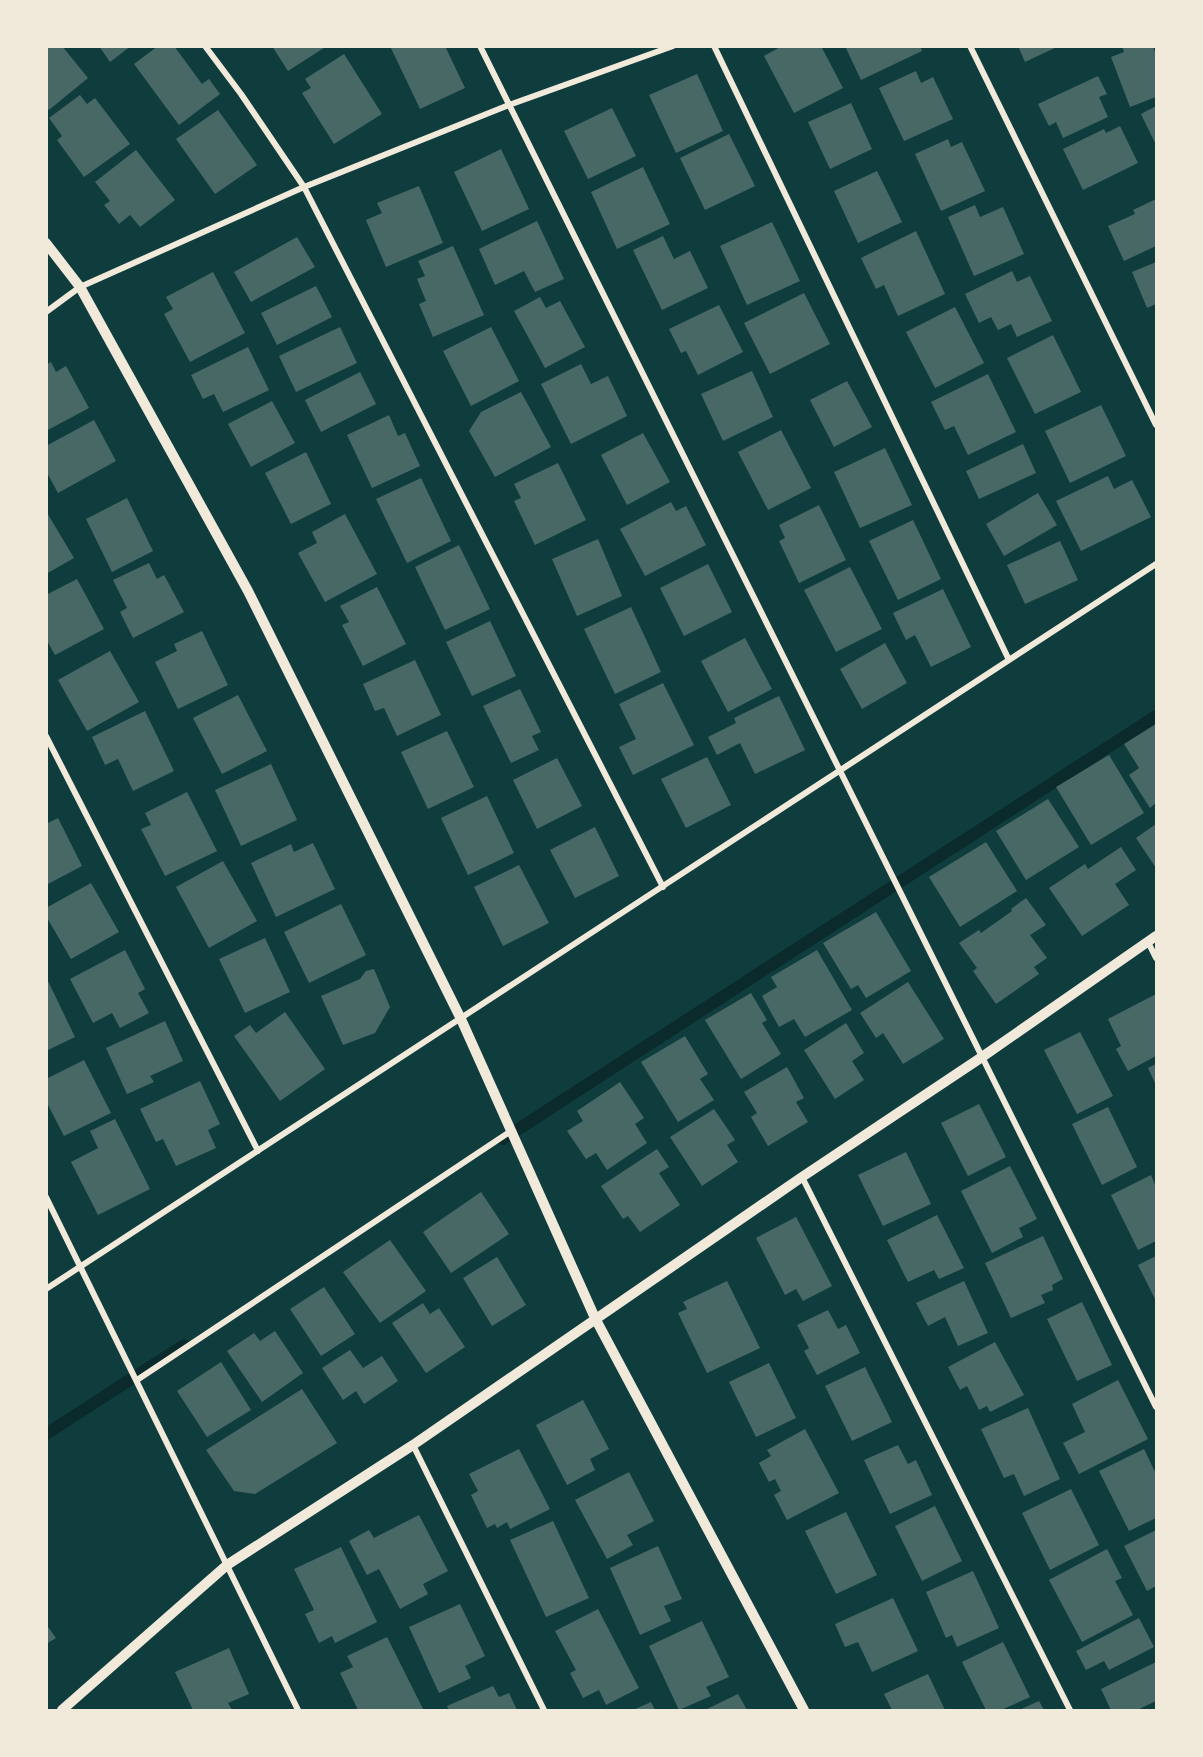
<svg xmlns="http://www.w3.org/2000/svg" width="1203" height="1757" viewBox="0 0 1203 1757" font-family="'IBM Plex Sans',sans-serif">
	<rect width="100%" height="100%" fill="#0f3d3e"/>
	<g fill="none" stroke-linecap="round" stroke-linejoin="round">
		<path stroke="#0a2a2b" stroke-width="12" d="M503,1139L1156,716
			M46,1434L184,1345"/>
	</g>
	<path fill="#486865" d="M46,46H62L88,78L49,110L46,107Z
		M99,46H131L110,62Z
		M158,46H174L202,84L209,79L220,94L179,125L134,64Z
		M272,46H327L288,71Z
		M390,46H445L465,88L420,109Z
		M782,46H821L843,88L794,113L764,56Z
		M845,46H920L922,51L861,80Z
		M1018,46H1059L1025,62Z
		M1122,46H1153L1156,56V97L1130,107L1111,57L1124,52Z
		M344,54L382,114L334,144L302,93L311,88L305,79Z
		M916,71L921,83L933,77L953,119L904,141L879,88Z
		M697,74L723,131L676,153L649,95Z
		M1098,76L1107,94L1099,97L1108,117L1063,138L1056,122L1049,126L1038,104Z
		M80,95L87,104L95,98L130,144L84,177L57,140L62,136L49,118Z
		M851,103L872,149L830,169L808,122Z
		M1156,106V145L1141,114Z
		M612,108L636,156L588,179L564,131Z
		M218,110L257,165L215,194L176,139Z
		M1120,126L1138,163L1083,190L1063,149L1104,129L1106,133Z
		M729,134L755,186L705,210L680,158Z
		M948,139L951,147L962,142L985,191L941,211L915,154Z
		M501,149L529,209L482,231L454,172Z
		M136,150L175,200L140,227L130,215L119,224L104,205L110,201L95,182Z
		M643,167L670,224L617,249L591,192Z
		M877,171L902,222L858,243L834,191Z
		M419,186L443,243L386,267L366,220L382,213L377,203Z
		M1156,199V246L1124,261L1108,226L1135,214L1133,210Z
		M975,205L980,217L1003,207L1024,254L974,276L948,217Z
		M537,221L564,279L535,292L524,271L495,285L479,249Z
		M772,222L800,281L747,305L720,246Z
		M916,231L945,294L898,316L884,285L876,289L861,258Z
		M663,236L674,259L690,251L708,288L662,310L633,250Z
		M297,237L315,267L251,302L234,272Z
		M453,246L484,315L433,337L419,304L426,301L417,279L425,276L418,261Z
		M1156,262V304L1147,308L1132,272Z
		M1012,271L1017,282L1030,276L1052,321L1017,337L1011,324L998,330L991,317L979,323L965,294Z
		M213,272L245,333L190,362L164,314L173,309L166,297Z
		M316,286L332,317L277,345L261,313Z
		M804,293L830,344L770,374L744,323Z
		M540,297L546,308L560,301L585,347L545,368L514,311Z
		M719,305L743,352L698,375L686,351L681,353L669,329Z
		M955,307L984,363L935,388L906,332Z
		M340,327L357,363L296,392L279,356Z
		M491,327L519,381L471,406L443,351Z
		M1053,335L1081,392L1035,414L1007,358Z
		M248,347L269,390L223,412L214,394L203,399L191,375Z
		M51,362L56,372L66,366L89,408L46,431V365Z
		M581,364L591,384L608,376L627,416L571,444L541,384Z
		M752,371L773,417L723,441L701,394Z
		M360,372L376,404L321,432L305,400Z
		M988,374L1016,432L968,455L954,426L945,430L931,402Z
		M847,381L872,427L834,447L810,400Z
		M521,392L551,447L495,477L469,431L481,412Z
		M272,401L295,443L251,467L228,424Z
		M1101,405L1126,456L1070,483L1045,431Z
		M389,415L398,436L405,433L420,466L372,488L347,435Z
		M94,420L116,461L58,493L46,471V446Z
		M781,430L811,488L768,510L738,452Z
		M643,433L670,482L627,505L601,455Z
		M1023,444L1036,473L979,499L966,471Z
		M885,448L912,505L860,528L834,472Z
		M306,452L331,504L291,524L265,473Z
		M558,463L586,520L535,545L514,501L521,498L514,484Z
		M1108,476L1114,489L1132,480L1151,517L1081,551L1056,501Z
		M421,478L451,541L407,563L376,499Z
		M1038,493L1057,525L1004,556L986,524Z
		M127,498L153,551L112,572L86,519Z
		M671,502L676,511L686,506L706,545L645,576L620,529Z
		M819,505L846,560L799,583L779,541L785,538L779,525Z
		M46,511L74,558L46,574Z
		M345,514L377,574L325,602L298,553L317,543L312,532Z
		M913,520L941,579L898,600L869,541Z
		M598,539L622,596L577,616L552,559Z
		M1060,541L1078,580L1025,604L1007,565Z
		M459,545L490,609L445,630L415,567Z
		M149,563L157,579L164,575L184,612L133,638L120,612L127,608L113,580Z
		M708,564L732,612L684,636L660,588Z
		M850,567L882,629L836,652L804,590Z
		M77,579L104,629L55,655L46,639V595Z
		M377,587L406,644L363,666L342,625L349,622L340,606Z
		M943,589L971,647L931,667L915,635L906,640L893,613Z
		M631,607L661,672L615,694L584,629Z
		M490,621L516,676L472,696L446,642Z
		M202,631L228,685L178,709L155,662L177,651L174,644Z
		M745,638L772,689L728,712L701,661Z
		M885,643L907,683L862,709L840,669Z
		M110,651L139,702L87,731L58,680Z
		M415,660L441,715L397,736L384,708L375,711L363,684Z
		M663,683L694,745L633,775L619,747L636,739L619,704Z
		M520,689L541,732L532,736L539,750L511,763L483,706Z
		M238,695L267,751L222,774L193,718Z
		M779,696L805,750L755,774L740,743L717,755L708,737L736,723L734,718Z
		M145,711L174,771L133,791L118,759L105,765L92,737Z
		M1156,724V803L1150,808L1129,775L1139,768L1124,744Z
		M447,731L474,787L428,809L401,752Z
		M1109,755L1144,813L1091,845L1056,787Z
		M707,757L731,805L686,828L661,779Z
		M557,758L582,806L537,829L513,780Z
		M271,764L297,820L241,846L215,790Z
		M187,792L217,851L165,876L141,829L151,825L145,813Z
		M487,796L514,853L468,875L441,818Z
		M1048,799L1079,847L1026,880L996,831Z
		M58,818L82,866L46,885V824Z
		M1156,824V868L1136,838Z
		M595,827L619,876L575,898L550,850Z
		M986,842L1017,891L960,927L929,877Z
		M313,843L335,889L276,917L251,863L291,844L294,852Z
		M1121,847L1136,870L1115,884L1129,905L1082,936L1049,888L1085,864L1088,869Z
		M223,861L257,921L209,948L176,887Z
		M519,865L549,923L503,946L474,887Z
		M91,883L119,932L71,959L46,916V908Z
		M1026,898L1046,925L1030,935L1047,958L1034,967L1039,974L996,1004L973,971L977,968L959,943L979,930L981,933L1012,911L1011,909Z
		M341,904L366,955L309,983L284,932Z
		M876,912L911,971L866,998L858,985L851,989L823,943Z
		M265,938L290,992L245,1013L219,959Z
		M125,950L145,989L138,993L149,1013L120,1028L112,1013L93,1023L70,979Z
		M817,950L852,1010L805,1037L794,1019L779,1027L762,996L777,987L771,977Z
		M374,969L390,1007L375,1033L343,1045L321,996L360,979L366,971Z
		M46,977L75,1037L46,1051Z
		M908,982L944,1039L903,1064L883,1033L876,1038L860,1013Z
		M751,993L767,1020L762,1023L781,1054L741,1079L705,1020Z
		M1156,994V1056L1128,1071L1116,1049L1121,1046L1108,1019Z
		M285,1012L325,1069L280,1101L234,1036L250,1025L256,1033Z
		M165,1021L183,1061L150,1076L154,1082L127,1094L106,1048Z
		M846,1023L864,1053L852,1061L864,1080L835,1099L804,1050Z
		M1080,1032L1113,1096L1077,1114L1044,1050Z
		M685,1036L708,1074L700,1079L714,1100L678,1122L641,1062Z
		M84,1060L111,1113L64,1136L46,1101V1079Z
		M1156,1064V1085L1148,1068Z
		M787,1067L804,1098L796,1102L808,1122L768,1146L751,1117L757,1113L744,1092Z
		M200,1081L220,1124L208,1130L216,1148L176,1166L163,1139L156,1142L140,1109Z
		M620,1082L644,1118L635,1124L647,1143L607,1170L596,1153L586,1159L567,1131L583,1121L577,1111Z
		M979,1104L1006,1157L968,1176L941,1123Z
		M1108,1107L1137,1167L1102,1185L1072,1124Z
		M714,1109L735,1140L727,1145L738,1162L702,1186L670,1137Z
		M115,1119L150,1189L98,1215L71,1162L98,1148L90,1131Z
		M657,1149L669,1167L659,1173L680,1205L640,1232L628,1216L623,1219L601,1186Z
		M906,1152L931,1204L883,1226L858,1175Z
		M1010,1166L1037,1219L1019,1228L1023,1237L992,1253L961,1191Z
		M1151,1175L1156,1187V1241L1138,1250L1111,1195Z
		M481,1192L509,1234L451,1273L423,1232Z
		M937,1215L964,1268L939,1279L934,1270L908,1282L887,1240Z
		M796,1217L832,1286L803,1301L796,1289L785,1295L756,1238Z
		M1043,1236L1063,1279L1052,1285L1053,1290L1041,1295L1045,1303L1011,1318L985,1263Z
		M390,1240L426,1291L380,1323L343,1272Z
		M1156,1256V1301L1138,1265Z
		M497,1257L526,1305L492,1326L463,1278Z
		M727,1281L760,1348L707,1373L678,1313L687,1309L683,1302Z
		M964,1281L988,1333L958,1346L945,1317L928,1326L916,1303Z
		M324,1287L355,1334L321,1356L290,1309Z
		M1082,1302L1112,1365L1077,1381L1047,1319Z
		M423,1303L430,1314L439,1308L465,1347L426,1373L392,1323Z
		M828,1310L838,1329L846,1325L860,1353L817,1375L804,1351L809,1348L797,1325Z
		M275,1331L303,1373L262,1402L227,1351L254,1333L260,1341Z
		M995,1342L1024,1395L990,1412L987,1406L979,1410L967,1386L960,1390L948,1367Z
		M350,1350L363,1368L382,1356L398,1381L364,1404L356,1391L343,1400L322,1368Z
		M221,1362L251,1410L207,1437L177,1391Z
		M769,1363L796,1418L756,1437L729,1382Z
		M865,1367L892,1422L852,1441L825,1386Z
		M1118,1380L1148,1439L1079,1474L1063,1443L1085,1432L1072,1404Z
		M302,1389L337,1443L255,1494L234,1491L206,1450Z
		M583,1400L609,1449L590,1459L595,1470L567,1485L536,1425Z
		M1028,1408L1060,1479L1024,1496L1014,1474L1004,1478L981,1429Z
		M805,1429L839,1493L787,1520L774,1495L781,1491L775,1479L769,1482L759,1463L771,1456L767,1450Z
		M898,1445L908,1464L916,1460L932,1495L890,1514L864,1460Z
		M519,1449L550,1509L510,1529L507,1522L497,1528L495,1524L487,1528L471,1495L478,1491L469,1474Z
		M1144,1449L1156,1474V1518L1129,1531L1099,1471Z
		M629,1472L654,1521L627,1535L633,1545L607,1559L575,1500Z
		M1071,1489L1099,1545L1050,1570L1022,1513Z
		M935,1506L962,1561L922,1581L895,1526Z
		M846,1512L877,1575L836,1594L805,1531Z
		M419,1515L448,1571L423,1584L428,1594L400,1609L379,1569L367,1575L349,1541L369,1530L374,1538Z
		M553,1521L589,1598L546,1617L510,1540Z
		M1156,1530V1586L1147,1591L1124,1546Z
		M658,1546L682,1599L664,1606L671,1621L640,1635L610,1568Z
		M341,1547L377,1622L335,1643L332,1636L319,1643L305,1614L314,1610L294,1569Z
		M1107,1549L1122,1578L1115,1581L1133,1615L1082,1642L1049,1580Z
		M973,1571L999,1628L957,1647L952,1635L946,1638L926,1592Z
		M893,1598L918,1651L872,1672L858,1642L845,1647L835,1624Z
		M460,1604L485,1656L465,1666L471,1678L439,1693L409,1627Z
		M598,1609L639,1688L606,1705L599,1690L583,1698L570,1673L576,1670L555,1631Z
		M1139,1618L1154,1647L1109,1670L1104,1661L1086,1670L1076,1651Z
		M702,1621L729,1677L706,1687L711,1696L679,1710L649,1646Z
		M46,1624L56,1638L46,1644Z
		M387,1637L423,1709L420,1710H358L340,1673L353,1667L347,1656Z
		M1003,1642L1030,1697L1001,1710H986L962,1662Z
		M229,1648L249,1694L228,1703L232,1710H193L175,1672Z
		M1156,1662V1692L1155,1693L1156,1701L1137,1710H1111L1101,1689Z
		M928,1674L945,1710H892L884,1694Z
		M493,1686L499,1697L509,1693L517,1710H449L447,1706Z
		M738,1694L747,1710H705Z
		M1039,1701L1044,1710H1019Z
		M651,1702L655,1710H633Z"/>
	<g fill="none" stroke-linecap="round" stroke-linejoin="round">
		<path stroke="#f1e9da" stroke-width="6" d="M205,46L241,94L304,187L663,887
			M480,46L1156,1407
			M714,46L1009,660
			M970,46L1156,425
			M46,312L80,287L304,187L509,105L673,46
			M46,736L258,1151
			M1148,942L1156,958
			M802,1177L1070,1710
			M46,1197L298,1710
			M46,1289L1156,564
			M137,1380L511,1131
			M413,1445L544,1710"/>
		<path stroke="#f1e9da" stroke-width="10" d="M46,243L80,287L248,591L461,1019L595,1318L804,1710
			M62,1710L227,1565L413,1445L802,1177L982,1057L1156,936"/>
	</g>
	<rect width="1203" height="1757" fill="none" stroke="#f1e9da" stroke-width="96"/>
</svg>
